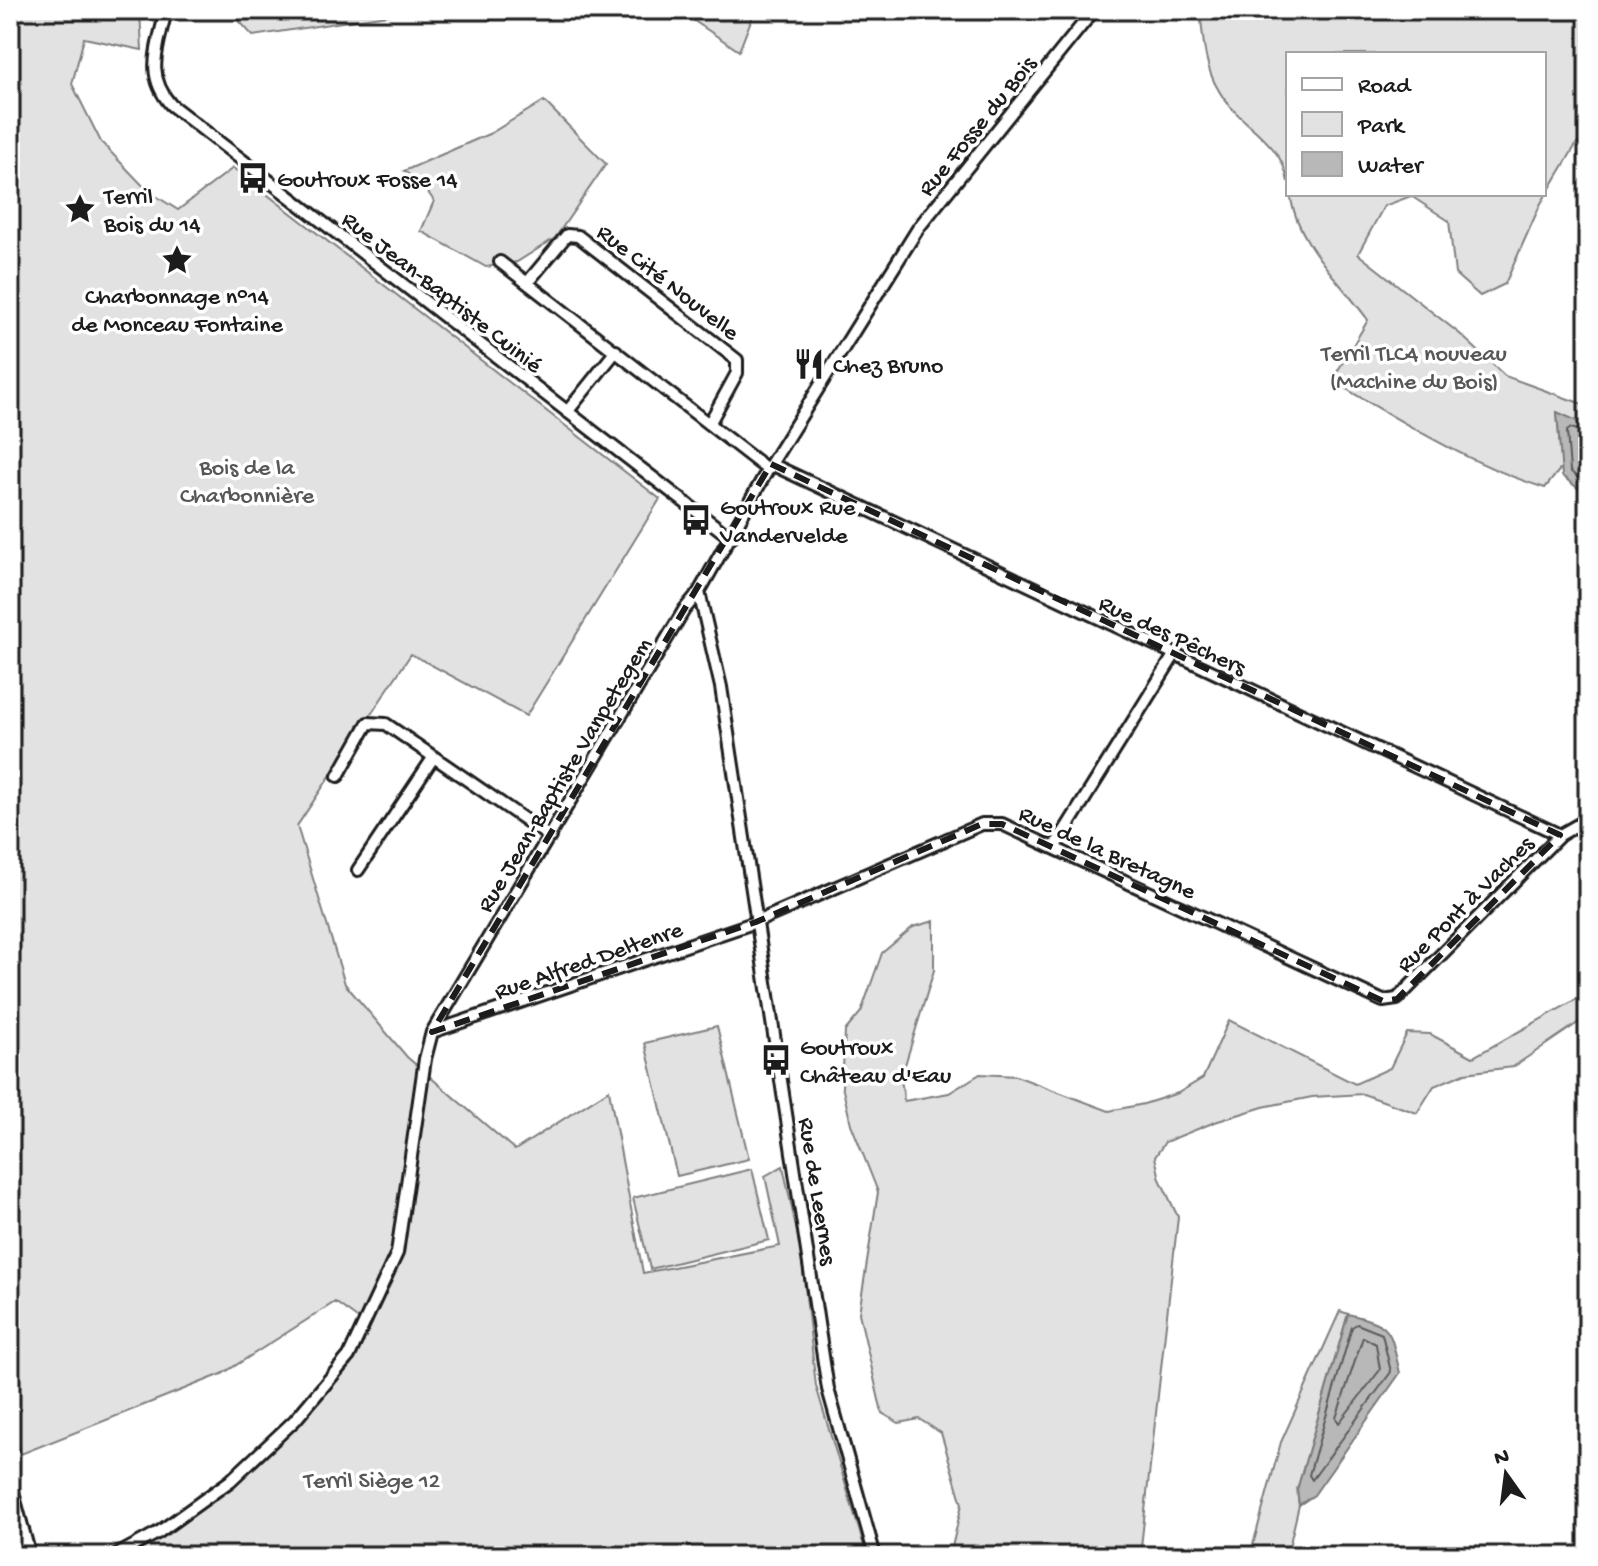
<svg xmlns="http://www.w3.org/2000/svg" width="1598" height="1566" viewBox="0 0 1598 1566" font-family="'Gochi Hand',sans-serif">
	<rect width="100%" height="100%" fill="#fff"/>
	<filter id="ink" filterUnits="userSpaceOnUse"><feTurbulence type="fractalNoise" baseFrequency=".0125" numOctaves="2"/><feDisplacementMap in="SourceGraphic" scale="16" xChannelSelector="R" yChannelSelector="G"/><feConvolveMatrix kernelMatrix="1 2 1 2 8 2 1 2 1" color-interpolation-filters="sRGB"/></filter>
	<g filter="url(#ink)">
		<path fill="#e2e2e2" stroke="#7f7f7f" stroke-width="2" d="M10,10H140L142,50L84,38L72,84L101,142L148,191L178,210L233,168L660,499L526,716L411,654L297,826L345,984L407,1057L515,1150L609,1090L643,1273L780,1246L765,1176L783,1166L801,1251L816,1386L867,1556H115C209,1495 316,1430 364,1323L335,1302L222,1374L21,1454L10,1414Z
			M229,10H419L253,36Z
			M678,10H755L739,51Z
			M1200,10H1588V146L1577,143L1540,205L1505,284L1480,296L1455,274L1449,221L1411,196L1384,206L1358,254L1460,334L1505,376L1588,406V426L1557,413L1562,467L1545,488C1471,465 1402,422 1336,383L1334,377L1368,320C1339,279 1298,246 1290,194H1544V54H1288V182C1281,138 1238,126 1218,89C1204,66 1203,36 1200,10Z
			M544,101L606,164L555,238L517,262L486,267L421,231L434,201L423,185L404,171L491,133Z
			M934,921V970L901,1078L904,1101L949,1093L980,1074L1016,1076L1109,1111L1144,1104L1178,1093L1203,1078L1229,1020L1355,1084L1390,1068L1407,1033L1430,1034L1473,1057L1588,993V1016L1513,1067L1465,1073L1434,1086L1417,1113L1363,1094L1312,1097L1263,1107L1215,1122L1165,1142L1155,1157L1160,1179L1178,1217L1140,1556H950L962,1504L941,1433L919,1419L899,1423L882,1413L859,1313L878,1192L851,1124L842,1086L845,1031L861,1012L882,953L913,927Z
			M717,1026L749,1159L677,1176L645,1043Z
			M752,1169L769,1240L650,1269L633,1198Z
			M1340,1311L1348,1314L1297,1490L1299,1505L1287,1556H1250L1281,1442Z"/>
		<path fill="#b8b8b8" stroke="#7a7a7a" stroke-width="2" d="M1557,412L1588,426V496L1562,476Z
			M1348,1314C1395,1326 1389,1329 1400,1373L1314,1495L1299,1505L1297,1490Z"/>
		<g fill="none" stroke-linecap="round" stroke-linejoin="round">
			<path stroke="#5a5a5a" stroke-width="2" d="M1588,433L1571,428L1567,431L1570,471L1588,486
				M1357,1324L1382,1334L1391,1372L1312,1480L1309,1475L1352,1327Z
				M1363,1337L1376,1344L1380,1370L1339,1423L1336,1418Z"/>
			<defs>
				<path id="minor" d="M166,10C158,48 144,74 171,105L731,538
					M500,262L768,470
					M527,283L567,235L578,236L737,360V373L709,424
					M567,412L616,351
					M771,464L1560,835
					M699,592L721,687L828,1389L875,1556
					M338,776L368,723L386,724L550,837
					M1054,848L1173,657
					M358,870L433,758
					M432,1032L756,922L982,824H1002L1383,1001L1397,999L1560,835L1588,819
					M115,1556L159,1532L230,1481L295,1420L349,1356L397,1253L425,1059L432,1032L684,610L699,592L771,464L919,227L1094,10"/>
				<path id="motorway" d="M10,1497L26,1556"/>
			</defs>
			<use href="#minor" stroke="#1c1c1c" stroke-width="16"/>
			<use href="#motorway" stroke="#1c1c1c" stroke-width="24"/>
			<use href="#minor" stroke="#fff" stroke-width="10"/>
			<use href="#motorway" stroke="#fff" stroke-width="18"/>
		</g>
	</g>
	<path fill="none" stroke="#1c1c1c" stroke-width="6" stroke-dasharray="16 10" stroke-linejoin="round" d="M771,464L1560,835L1397,999L1383,1001L1002,824H982L756,922L432,1032Z"/>
	<defs>
		<symbol id="bus-bare" viewBox="-9 -9 18 18"><path d="M-5-6H5V4H4V6H2V4H-2V6H-4V4H-5ZM-3.5-4V0h7V-4ZM-3.5 1.2v1.5H-2V1.2ZM2 1.2v1.5H3.5V1.2Z" fill="#1c1c1c" stroke="#fff" stroke-width="2.5" paint-order="stroke"/></symbol>
		<symbol id="sight-bare" viewBox="-9 -9 18 18"><path d="M0-6L1.8-2.2L6-1.7L2.9 1.2L3.7 5.4L0 3.3L-3.7 5.4L-2.9 1.2L-6-1.7L-1.8-2.2Z" fill="#1c1c1c" stroke="#fff" stroke-width="2.5" paint-order="stroke"/></symbol>
		<symbol id="restaurant-bare" viewBox="-9 -9 18 18"><path d="M-5-6h1v4h1v-4h1v4h1v-4h1v5L-1.5 .5V6h-2V.5L-5-1ZM5-6V6H3V1.5H1.5Q1.5-4 5-6Z" fill="#1c1c1c" stroke="#fff" stroke-width="2.5" paint-order="stroke"/></symbol>
	</defs>
	<g fill-rule="evenodd">
		<use href="#bus-bare" x="231" y="156" width="44" height="44"/>
		<use href="#sight-bare" x="58" y="187" width="44" height="44"/>
		<use href="#sight-bare" x="155" y="238" width="44" height="44"/>
		<use href="#restaurant-bare" x="787" y="342" width="44" height="44"/>
		<use href="#bus-bare" x="674" y="498" width="44" height="44"/>
		<use href="#bus-bare" x="754" y="1038" width="44" height="44"/>
	</g>
	<g text-anchor="middle" stroke-width="7" stroke-linejoin="round" paint-order="stroke">
		<g font-size="24" fill="#1c1c1c" stroke="#fff">
			<text transform="translate(976 125) rotate(-51)" y="8">Rue Fosse du Bois</text>
			<text transform="translate(669 281) rotate(38)" y="8">Rue Cité Nouvelle</text>
			<text transform="translate(443 291) rotate(38)" y="8">Rue Jean-Baptiste Cuinié</text>
			<text transform="translate(1173 634) rotate(25)" y="8">Rue des Pêchers</text>
			<text transform="translate(563 774) rotate(-59)" y="8">Rue Jean-Baptiste Vanpetegem</text>
			<text transform="translate(1108 851) rotate(25)" y="8">Rue de la Bretagne</text>
			<text transform="translate(1464 903) rotate(-45)" y="8">Rue Pont à Vaches</text>
			<text transform="translate(588 959) rotate(-19)" y="8">Rue Alfred Deltenre</text>
			<text transform="translate(819 1191) rotate(81)" y="8">Rue de Leernes</text>
		</g>
		<g font-size="24" fill="#1c1c1c" stroke="#fff" text-anchor="start">
			<text x="277" y="186">Goutroux Fosse 14</text>
			<text x="104" y="203">Terril<tspan x="104" dy="28">Bois du 14</tspan></text>
			<text x="177" y="303" text-anchor="middle">Charbonnage n°14<tspan x="177" dy="28">de Monceau Fontaine</tspan></text>
			<text x="833" y="372">Chez Bruno</text>
			<text x="720" y="514">Goutroux Rue<tspan x="720" dy="28">Vandervelde</tspan></text>
			<text x="800" y="1054">Goutroux<tspan x="800" dy="28">Château d'Eau</tspan></text>
		</g>
		<g font-size="24" fill="#575757" stroke="#fff">
			<text x="1414" y="360">Terril TLC4 nouveau<tspan x="1414" dy="28">(Machine du Bois)</tspan></text>
			<text x="247" y="474">Bois de la<tspan x="247" dy="28">Charbonnière</tspan></text>
			<text x="372" y="1487">Terril Siège 12</text>
		</g>
	</g>
	<rect width="1598" height="1566" fill="none" stroke="#fff" stroke-width="40"/>
	<rect x="20" y="20" width="1558" height="1526" fill="none" stroke="#1c1c1c" stroke-width="3" filter="url(#ink)"/>
	<rect x="1286" y="52" width="260" height="144" fill="#ffffff" stroke="#a4a4a4" stroke-width="2"/>
	<rect x="1302" y="78" width="40" height="12" fill="#ffffff" stroke="#a4a4a4" stroke-width="2"/>
	<text x="1358" y="92" font-size="24" fill="#1c1c1c">Road</text>
	<rect x="1302" y="112" width="40" height="24" fill="#e2e2e2" stroke="#a4a4a4" stroke-width="2"/>
	<text x="1358" y="132" font-size="24" fill="#1c1c1c">Park</text>
	<rect x="1302" y="152" width="40" height="24" fill="#b8b8b8" stroke="#a4a4a4" stroke-width="2"/>
	<text x="1358" y="172" font-size="24" fill="#1c1c1c">Water</text>
	<g transform="translate(1506 1474) rotate(346)" stroke="#ffffff" stroke-width="6" paint-order="stroke">
	<path d="M0-6L14 30L0 20L-14 30Z" fill="#1c1c1c"/>
	<text y="-12" font-size="22" font-weight="bold" text-anchor="middle" fill="#1c1c1c">N</text>
	</g>
</svg>
